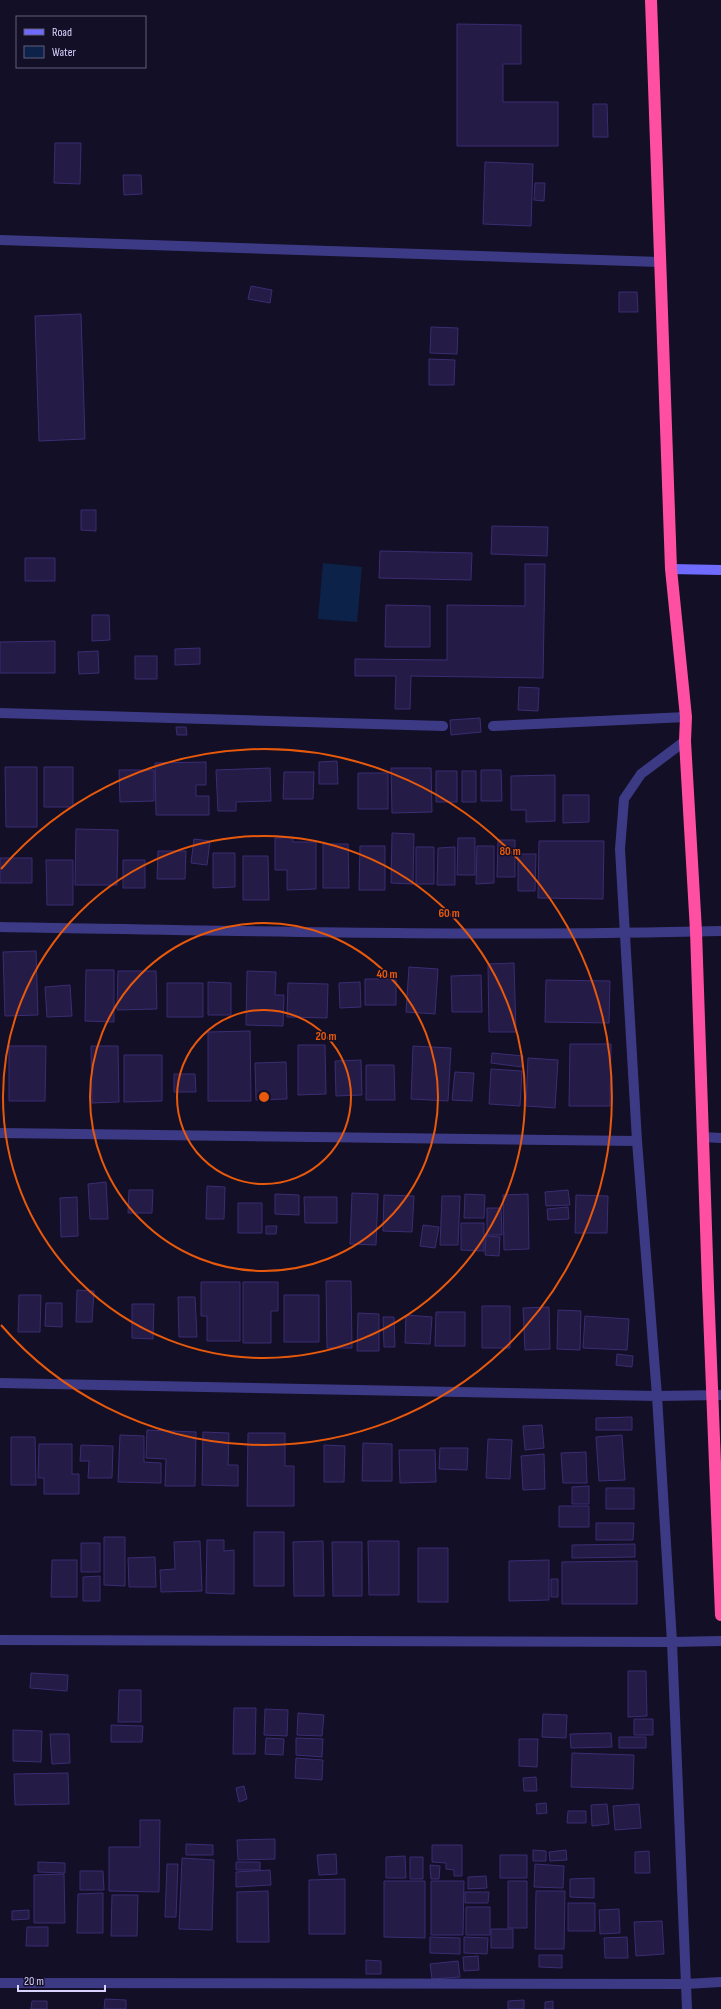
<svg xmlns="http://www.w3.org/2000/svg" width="721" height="2009" viewBox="0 0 721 2009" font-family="'Sofia Sans Condensed',sans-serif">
	<rect width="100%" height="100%" fill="#130f26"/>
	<path fill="#0c2248" d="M323,563L362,567L357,622L318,619Z"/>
	<path fill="#241b47" stroke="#3b2d73" d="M457,24L521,25V64H503V102H558V146H457Z
		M593,104H607L608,137H593Z
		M55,143H81L80,184L54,183Z
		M485,162L533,164L531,226L483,224Z
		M123,175H141L142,194L124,195Z
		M535,183H545L544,201L534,200Z
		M251,286L272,290L270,303L248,299Z
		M619,292H637L638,312H619Z
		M81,314L85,439L39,441L35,316Z
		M431,327L458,328L457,354L430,353Z
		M429,359L455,360L454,385H429Z
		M81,510H96V531L81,530Z
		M492,526L548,527L547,556L491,554Z
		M380,551L472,553L471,580L379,578Z
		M25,558H55V581H25Z
		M525,564H545L543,678L411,676L410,709H395L396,676H355V659L447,660V605L525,606Z
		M386,605L430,606V647H385Z
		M92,615H109L110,640L92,641Z
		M55,641V673H0V642Z
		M200,648V664L175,665V649Z
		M98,651L99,673L79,674L78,652Z
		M135,656H157V679H135Z
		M519,687L539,688L538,711L518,710Z
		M480,718L481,732L451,735L450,720Z
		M176,727H186L187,735H177Z
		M337,761L338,784H319V762Z
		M206,762V785H196V796H209V815H156L155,763Z
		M5,767H37V827H6Z
		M44,767H73V807H44Z
		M270,768L271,801L236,802V811H218L216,770Z
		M391,768H431L432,812L392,813Z
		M119,770H154V801L120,802Z
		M481,770H501L502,801H481Z
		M436,771H457V802H436Z
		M462,771H476V802H462Z
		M284,772H314L313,799H283Z
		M358,773H388V809H358Z
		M555,775V821L526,822V810H511V776Z
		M563,795H589V822L563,823Z
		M76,829L118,830L117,885H75Z
		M392,833L414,834L413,884L391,883Z
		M293,837V842H316V889L287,890V870H275V838Z
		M458,838H475V875H457Z
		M194,839L210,841L207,865L191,863Z
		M498,840H515V877H497Z
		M539,841H604L603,899L538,898Z
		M323,844H348L349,888H323Z
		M360,846H385V890H359Z
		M477,846H494V883L476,884Z
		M416,847H434V884H416Z
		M455,847V885H437L438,848Z
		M158,851H186L185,879H157Z
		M213,853H235V887L213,888Z
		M518,854H536L535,891H518Z
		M243,856H268L269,900H243Z
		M0,858H32V883H0Z
		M46,860H73V905H47Z
		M123,860H145V888H123Z
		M36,951L38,1015L5,1016L3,952Z
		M514,963L516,1032H489L488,964Z
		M409,967L438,969L435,1014L406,1012Z
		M86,970H114V1022L85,1021Z
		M118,971H156L157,1009L117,1010Z
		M247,971L276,972L275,995H284L283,1026L246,1025Z
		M481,975L482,1012H452L451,976Z
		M365,979H396V1005H365Z
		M546,980L610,981L609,1023L545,1022Z
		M208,982L231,983V1015H208Z
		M360,982L361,1007L340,1008L339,983Z
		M167,983H203V1017H167Z
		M288,983L328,984L327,1018L287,1017Z
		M70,985L72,1016L47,1017L45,987Z
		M250,1031L251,1101H208V1032Z
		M570,1044H611L610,1106H569Z
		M298,1045H325L326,1094L298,1095Z
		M9,1046H46L45,1101H9Z
		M91,1046H118L119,1102L92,1103Z
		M413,1046L451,1048L448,1101L411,1099Z
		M492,1053L523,1056L522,1067L491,1063Z
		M124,1055H162V1101L124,1102Z
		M528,1058L558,1060L555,1108L526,1106Z
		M361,1060L362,1095L336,1096L335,1061Z
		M286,1062L287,1099L256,1100L255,1063Z
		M366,1065H394L395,1100H366Z
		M491,1069L522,1071L520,1106L489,1104Z
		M455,1072L474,1073L472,1101L452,1100Z
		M174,1074H195L196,1092H174Z
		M106,1182L108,1219H90L88,1184Z
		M207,1186L225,1187L224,1219H206Z
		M129,1190H153L152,1213H128Z
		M568,1190L570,1205L546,1206L545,1192Z
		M352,1193L378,1194L376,1245L350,1244Z
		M275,1194L299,1195V1215L275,1214Z
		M465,1194L485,1195L484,1218H464Z
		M528,1194L529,1249L504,1250L503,1195Z
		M384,1195L414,1196L412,1232L383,1231Z
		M576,1195L608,1196L607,1233H575Z
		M442,1196H460L458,1245H440Z
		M77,1197L78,1236L61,1237L60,1198Z
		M304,1197H337V1223H305Z
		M238,1203H262V1233H238Z
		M568,1207L569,1219L548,1220L547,1209Z
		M487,1208H501L502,1235H487Z
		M461,1223H484V1251L461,1250Z
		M423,1225L439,1227L435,1248L420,1246Z
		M266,1226H277L276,1234H266Z
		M486,1236L500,1237L499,1256L485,1255Z
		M326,1281H351L352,1348H327Z
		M201,1282H240V1341H207V1316H201Z
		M243,1282H278V1311H271V1343H243Z
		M77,1290L94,1291L92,1322H76Z
		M19,1295H41L40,1332H18Z
		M284,1295H319V1342H284Z
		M178,1297H195L197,1337H179Z
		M46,1303H62V1327L45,1326Z
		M132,1304H154L153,1339L132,1338Z
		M482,1306H510V1348H482Z
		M549,1307L550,1349L525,1350L523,1308Z
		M558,1310L581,1311L580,1350L557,1349Z
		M436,1312H465V1346H435Z
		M358,1313L379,1314V1351H357Z
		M406,1315L432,1317L430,1344L405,1343Z
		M585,1316L629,1319L627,1350L583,1348Z
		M383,1317H394L395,1347H384Z
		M617,1354L633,1356L632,1367L616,1365Z
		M632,1417V1430H596V1418Z
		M542,1425L544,1448L525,1450L523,1426Z
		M147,1430L196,1432L195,1486H165L166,1459L146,1458Z
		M203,1432L229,1433L228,1465H238V1486L202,1485Z
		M248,1433H285V1466H294V1506H247Z
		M120,1435L144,1436V1462L161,1463V1483L118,1482Z
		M622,1435L625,1480L599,1481L596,1437Z
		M11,1437H35L36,1485H11Z
		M488,1439L512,1440L510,1479L486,1478Z
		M363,1443L392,1444V1481H362Z
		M39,1444H72V1474H79V1494H44V1478H38Z
		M81,1445L113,1446L112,1478H88L89,1461H80Z
		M324,1445L345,1446L344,1482H324Z
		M440,1448H468L467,1470L439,1469Z
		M399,1450H435L436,1482L400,1483Z
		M586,1452L587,1483H563L561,1453Z
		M544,1454L545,1489L523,1490L521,1456Z
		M589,1486V1504H572V1487Z
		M606,1488H634V1509H606Z
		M559,1506H589V1527H559Z
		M596,1523H634L633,1540H596Z
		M254,1532H284V1586H254Z
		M104,1537H125V1586L104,1585Z
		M207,1540H224V1551L234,1550V1594L206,1593Z
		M200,1541L202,1591L161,1592L160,1570L175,1569L174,1542Z
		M323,1541L324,1596H294L293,1542Z
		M368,1541H399V1595H369Z
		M332,1542H362V1596H333Z
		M81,1543H100V1572H81Z
		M635,1544V1557L572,1558V1545Z
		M418,1548H448V1602H418Z
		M155,1557L156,1587H129L128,1558Z
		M52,1560H77V1597H51Z
		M549,1560V1600L509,1601V1561Z
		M637,1561V1604H562V1562Z
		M100,1576V1601H83V1577Z
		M551,1579H558V1597H551Z
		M628,1671H646L647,1716L628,1717Z
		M31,1673L68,1675L67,1691L30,1688Z
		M119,1690H141V1722H118Z
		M234,1708H256L255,1754H233Z
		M265,1709L288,1710L287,1736L264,1735Z
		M298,1713L324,1715L322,1736L297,1735Z
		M543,1714L567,1715L566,1738L542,1737Z
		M634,1719H653V1735H634Z
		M111,1725L143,1726L142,1742H111Z
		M13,1730L42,1731L41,1762L13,1761Z
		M611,1733L612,1747L571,1748L570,1734Z
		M50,1734H69L70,1763L52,1764Z
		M619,1737H646V1748H619Z
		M266,1738L284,1739L283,1755L265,1754Z
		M296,1738L323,1739L322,1757L296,1755Z
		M519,1739H538L537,1767L519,1766Z
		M572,1753L634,1755L633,1789L571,1787Z
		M296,1758L323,1760L322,1780L295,1778Z
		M68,1773L69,1804L15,1805L14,1774Z
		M536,1777L537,1791H524L523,1778Z
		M244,1786L247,1799L239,1802L236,1788Z
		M546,1803L547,1813L537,1814L536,1804Z
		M607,1804L609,1824L592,1826L591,1805Z
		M639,1804L641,1828L615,1830L613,1806Z
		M568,1811H586V1823H567Z
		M140,1820H160L159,1892L109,1891V1847H140Z
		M275,1839V1859L238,1860L237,1840Z
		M186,1844L213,1845V1855H186Z
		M432,1845H462V1876H454V1870L446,1869V1863L432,1862Z
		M533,1850L546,1851V1861H533Z
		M566,1850L567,1860L550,1861L549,1852Z
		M649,1851L650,1873H635V1852Z
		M336,1854L337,1874L319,1875L317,1855Z
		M500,1855H527V1878H500Z
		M405,1856L406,1878H386V1857Z
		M410,1857H423V1879H410Z
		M182,1858L214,1860L212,1930L179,1929Z
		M38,1862L65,1863V1873L38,1872Z
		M236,1862H260V1870H236Z
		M167,1864H178L176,1917H165Z
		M535,1864L564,1866L563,1888L534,1887Z
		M430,1865L440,1866L439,1879H431Z
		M270,1870L271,1885L236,1887V1872Z
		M80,1871H103L104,1890H80Z
		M64,1874L65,1923H34V1875Z
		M486,1876L487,1888L468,1889V1877Z
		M594,1878V1898L570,1897V1879Z
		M345,1879V1934H309V1880Z
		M384,1881H425V1938L384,1937Z
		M431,1881H464L463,1935H431Z
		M508,1881H527V1928H508Z
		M268,1891L269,1942H237V1892Z
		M536,1891H565L564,1949H535Z
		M465,1892H489L488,1903H465Z
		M103,1893V1933H77L78,1894Z
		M112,1895H138L137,1936H111Z
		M568,1903H595V1931H568Z
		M466,1907H490V1935H466Z
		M619,1909L620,1933L600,1934L599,1910Z
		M29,1910V1919L12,1920V1911Z
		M662,1921L664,1954L636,1956L634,1922Z
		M27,1927H48V1946H26Z
		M491,1929H513V1948H491Z
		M430,1937L460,1938V1954L430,1953Z
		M464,1937L488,1938L487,1954L464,1953Z
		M627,1937L628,1958H605L604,1938Z
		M539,1955H562V1968L539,1967Z
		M478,1956L479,1970L464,1971L463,1957Z
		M366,1960L381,1961V1974H366Z
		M458,1961L460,1977L432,1979L430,1964Z
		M105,1999L126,2000V2009H104Z
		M524,2000V2009H508V2001Z
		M32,2001H47V2009H31Z
		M553,2001V2009H545V2002Z"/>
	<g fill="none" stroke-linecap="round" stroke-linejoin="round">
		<path stroke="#3d3a85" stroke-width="10" d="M0,240L660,262
			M0,713L443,726
			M493,726L686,717
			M685,741L641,774L624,799L620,849L637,1141L657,1396L672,1642L687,2009
			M0,927C240,931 481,937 721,931
			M0,1133L637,1141
			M702,1137L721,1138
			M0,1383L657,1396L721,1395
			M0,1640L672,1642L721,1641
			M0,1983L686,1984L721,1982"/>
		<path stroke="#6f6bff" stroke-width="10" d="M671,569L721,570"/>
		<path stroke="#ff4fa3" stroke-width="12" d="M651,0L671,569L686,717L685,741L696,931L708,1287"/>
		<path stroke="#ff4fa3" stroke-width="12" d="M708,1287L721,1615"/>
	</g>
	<g fill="none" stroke="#e8590c" stroke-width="2">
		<circle cx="264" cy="1097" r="87"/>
		<circle cx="264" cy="1097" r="174"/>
		<circle cx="264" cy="1097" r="261"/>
		<path d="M1 869A348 348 0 1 1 1 1325"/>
	</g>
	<circle cx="264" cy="1097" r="6" fill="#e8590c" stroke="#130f26" stroke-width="2"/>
	<g font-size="12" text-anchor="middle" font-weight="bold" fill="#e8590c" stroke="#130f26" stroke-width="3" stroke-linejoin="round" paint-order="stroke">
		<text x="510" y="855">80 m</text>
		<text x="449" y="917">60 m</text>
		<text x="387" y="978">40 m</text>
		<text x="326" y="1040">20 m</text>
	</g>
	<rect x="16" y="16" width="130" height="52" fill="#130f26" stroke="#625e7d"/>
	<rect x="24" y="29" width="20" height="6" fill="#6f6bff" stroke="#625e7d"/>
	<text x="52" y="36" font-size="12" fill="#d9d4ff">Road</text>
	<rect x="24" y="46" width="20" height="12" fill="#0c2248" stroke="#625e7d"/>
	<text x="52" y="56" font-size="12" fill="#d9d4ff">Water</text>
	<path d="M18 1985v6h87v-6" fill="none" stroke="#d9d4ff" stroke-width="2"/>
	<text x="24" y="1985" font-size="12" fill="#d9d4ff" stroke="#130f26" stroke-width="3" paint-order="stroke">20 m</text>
</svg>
